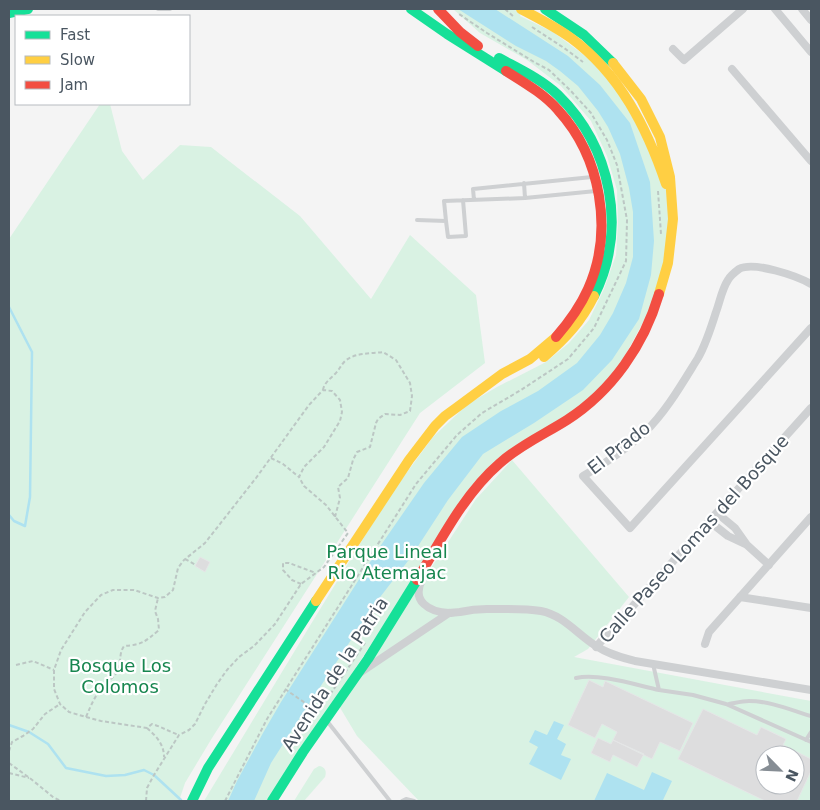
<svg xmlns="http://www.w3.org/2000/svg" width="820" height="810" viewBox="0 0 820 810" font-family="'DejaVu Sans',sans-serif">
	<rect width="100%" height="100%" fill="#f4f4f4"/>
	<path fill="#d9f2e3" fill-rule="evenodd" d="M453,9H523L520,16L553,32L580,52L601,69L619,92L661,171L673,212L660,291L615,374L585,404L498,458L418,572L269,801H204L311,624L388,498L433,437L468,404L497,387L546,362L569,343L589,320L604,289L616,255L618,223L617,190L607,156L591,121L561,86L527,60L480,33Z
		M100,104H110L122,151L143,180L180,145L211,147L300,216L371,299L410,235L476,295L485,363L420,413L212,738L185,783L179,801H9V239Z
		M512,460L629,597L588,649L574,657L811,701V801H419L357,736L339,706L441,553L476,499ZM765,755H795V785H765Z
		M319,766C325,767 327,771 325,777L304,801H294L314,769Z"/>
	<path fill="#aee2f0" d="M458,9H495L568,56L600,85L630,123L650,182L654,241L651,275L639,319L612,360L583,390L534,423L483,454L448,500L411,557L374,605L303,713L271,763L254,801H228L237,781L263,733L281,702L379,548L424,483L462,437L501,411L538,391L577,363L600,335L613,313L626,283L633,257V212L629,188L620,154L608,127L598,111L578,86L560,71L546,61L516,46Z
		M554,721L564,725L557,739L566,744L561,755L571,759L561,780L529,764L538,747L529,742L535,730L547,735Z
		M652,772L672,781L663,800L664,801H594L607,773L644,790Z"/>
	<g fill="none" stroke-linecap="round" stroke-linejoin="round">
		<path stroke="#aee2f0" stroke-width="2.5" d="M9,307L32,352L30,497L25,526L14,521L9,515
			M9,725L29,732L48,744L66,768L106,776L125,775L144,770L154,775L181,800"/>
	</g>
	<path fill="#ddddde" stroke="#e5e6e7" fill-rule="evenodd" d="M200,557L210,562L205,572L195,566Z
		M589,680L603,687L605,681L693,723L680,751L660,742L652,759L613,740L617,732L602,724L595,738L568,725Z
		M703,709L757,735L761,727L786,739L783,745L811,759V771L797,801H765L678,759ZM765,755H795V785H765Z
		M598,738L611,744L613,740L644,754L637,767L613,755L610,762L591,753Z"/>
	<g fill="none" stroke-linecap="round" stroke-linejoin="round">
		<path stroke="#bcc7c4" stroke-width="2" stroke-dasharray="4 2.5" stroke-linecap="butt" d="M505,9L513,16
			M532,27L564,48L583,62
			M658,191L661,234
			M323,390C324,383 330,379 335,374C339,370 341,365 345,361C356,352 370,354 383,352L396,360L410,383L412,396L410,411L400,415L385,414L378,419L376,423L370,447L357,452L353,460L348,478L338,487L340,498L335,517
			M271,458L283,464L299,477
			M185,559L196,565
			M301,584L292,580L283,570V563H289L316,573
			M16,665L33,661L54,670
			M285,689L318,712
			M323,705L365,643
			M86,717C92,703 95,695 106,683C109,680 114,677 117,672C122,664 118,655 124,646C142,645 146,641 159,630L158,619L155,611L158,598
			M147,728C156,736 164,744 164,757
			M9,751L12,742L23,736L33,729L45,714L60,704
			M9,763L31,779L53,797L61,801
			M9,773L29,778
			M146,801L147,788L154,775L179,735L189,730L195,724L205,704L217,684L227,670L239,657L254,646L275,624L301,584L324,567L348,533L326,505L304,486L299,477L304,467L324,447L340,421L342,412L340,400L332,391L323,390L309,405L256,478L205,543L184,560L178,568L173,590L165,597L158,598L134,590H113L101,595L85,612L61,650L54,670V689L60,704L69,712L86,717L101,721L147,728L152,724C162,727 170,732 179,735
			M225,801L267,719L416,484L457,435L482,413L521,390L568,359L594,328L626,261L627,220L617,165L607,140L591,113L570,90L549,70L534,62L487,33L459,14"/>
		<path stroke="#ced0d2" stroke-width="4" d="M158,9H170
			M524,183L525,198
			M474,200L473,189L592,177
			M417,220L446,221L444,201L525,198L596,191
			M446,221L448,237L466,236L463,200
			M653,664L659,690L693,695L726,704L811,742
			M576,678C599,673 636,685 659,690
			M729,704C735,703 742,701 749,701C770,701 791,710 811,716
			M327,721L390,801
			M806,740L811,732
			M402,801L406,799L414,801"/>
		<path stroke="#ced0d2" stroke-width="8" d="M775,9L811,52
			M802,9L811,20
			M673,49L684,60L743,9
			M732,69L811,161
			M811,284C797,276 754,261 739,269C735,272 730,276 728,280C722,289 720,301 716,312C711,328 706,344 698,358C683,382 666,412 645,432C626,449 605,464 583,476L630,528L811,328
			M717,513L735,528L747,545L769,565
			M709,521L728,536L745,544
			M422,580C411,601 429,612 449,613C452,613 457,612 460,612C469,610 478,609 487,609C505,609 524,608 541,611C563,615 578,635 596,646C608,654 621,657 635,661L811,690
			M740,597L811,608
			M705,644L709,632L811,517
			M596,647L811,408
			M361,672L449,613"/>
		<path stroke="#16e098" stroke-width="10" d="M411,9L447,34L506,71
			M545,9L584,35L613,63
			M9,13L28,9
			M499,58C519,69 541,79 558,95C611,147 628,228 594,296
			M192,801L208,768L316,601
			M272,801L303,752L368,659L417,580"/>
		<path stroke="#ffcf43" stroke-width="10" d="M521,9C538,18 556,27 571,38C620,74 647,128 666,184
			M613,63L641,99L660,137L670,177L673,219L668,263L659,294
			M544,357C566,338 581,322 594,296
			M316,601L409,460L435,426L445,416L456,408L502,374L530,359L556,337"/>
		<path stroke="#f24e42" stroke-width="10" d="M438,9L460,32L478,46
			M506,71C525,83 544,94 558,110C601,157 614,231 588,289C580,307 569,322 556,337
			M417,580C441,540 464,494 500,463C520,445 545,434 567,420C612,391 644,345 659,294"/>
	</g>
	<g text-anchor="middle" stroke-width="4.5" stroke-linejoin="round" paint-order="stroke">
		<g font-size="18" fill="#4a5661" stroke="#fff">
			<text transform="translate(619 448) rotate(-38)" y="6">El Prado</text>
			<text transform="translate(694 539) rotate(-48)" y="6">Calle Paseo Lomas del Bosque</text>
			<text transform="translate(335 674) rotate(-57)" y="6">Avenida de la Patria</text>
		</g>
		<g font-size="18" fill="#17864f" stroke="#fff">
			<text x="387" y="558">Parque Lineal<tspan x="387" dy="21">Rio Atemajac</tspan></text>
			<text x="120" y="672">Bosque Los<tspan x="120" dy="21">Colomos</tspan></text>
		</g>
	</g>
	<rect width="820" height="810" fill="none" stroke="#4a5661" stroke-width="20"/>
	<rect x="15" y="15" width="175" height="90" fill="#ffffff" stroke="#b7bbc0"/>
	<rect x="25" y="31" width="25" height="8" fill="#16e098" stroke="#b7bbc0"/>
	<text x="60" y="40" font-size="15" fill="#4a5661">Fast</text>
	<rect x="25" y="56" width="25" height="8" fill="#ffcf43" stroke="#b7bbc0"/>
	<text x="60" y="65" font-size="15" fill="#4a5661">Slow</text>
	<rect x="25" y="81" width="25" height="8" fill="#f24e42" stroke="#b7bbc0"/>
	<text x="60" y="90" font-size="15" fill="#4a5661">Jam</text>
	<g transform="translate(780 770) rotate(114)"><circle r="24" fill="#ffffff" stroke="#b7bbc0"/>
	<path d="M0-4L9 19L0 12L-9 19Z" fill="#868d94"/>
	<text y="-8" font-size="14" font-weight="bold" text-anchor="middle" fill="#4a5661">N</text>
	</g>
</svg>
